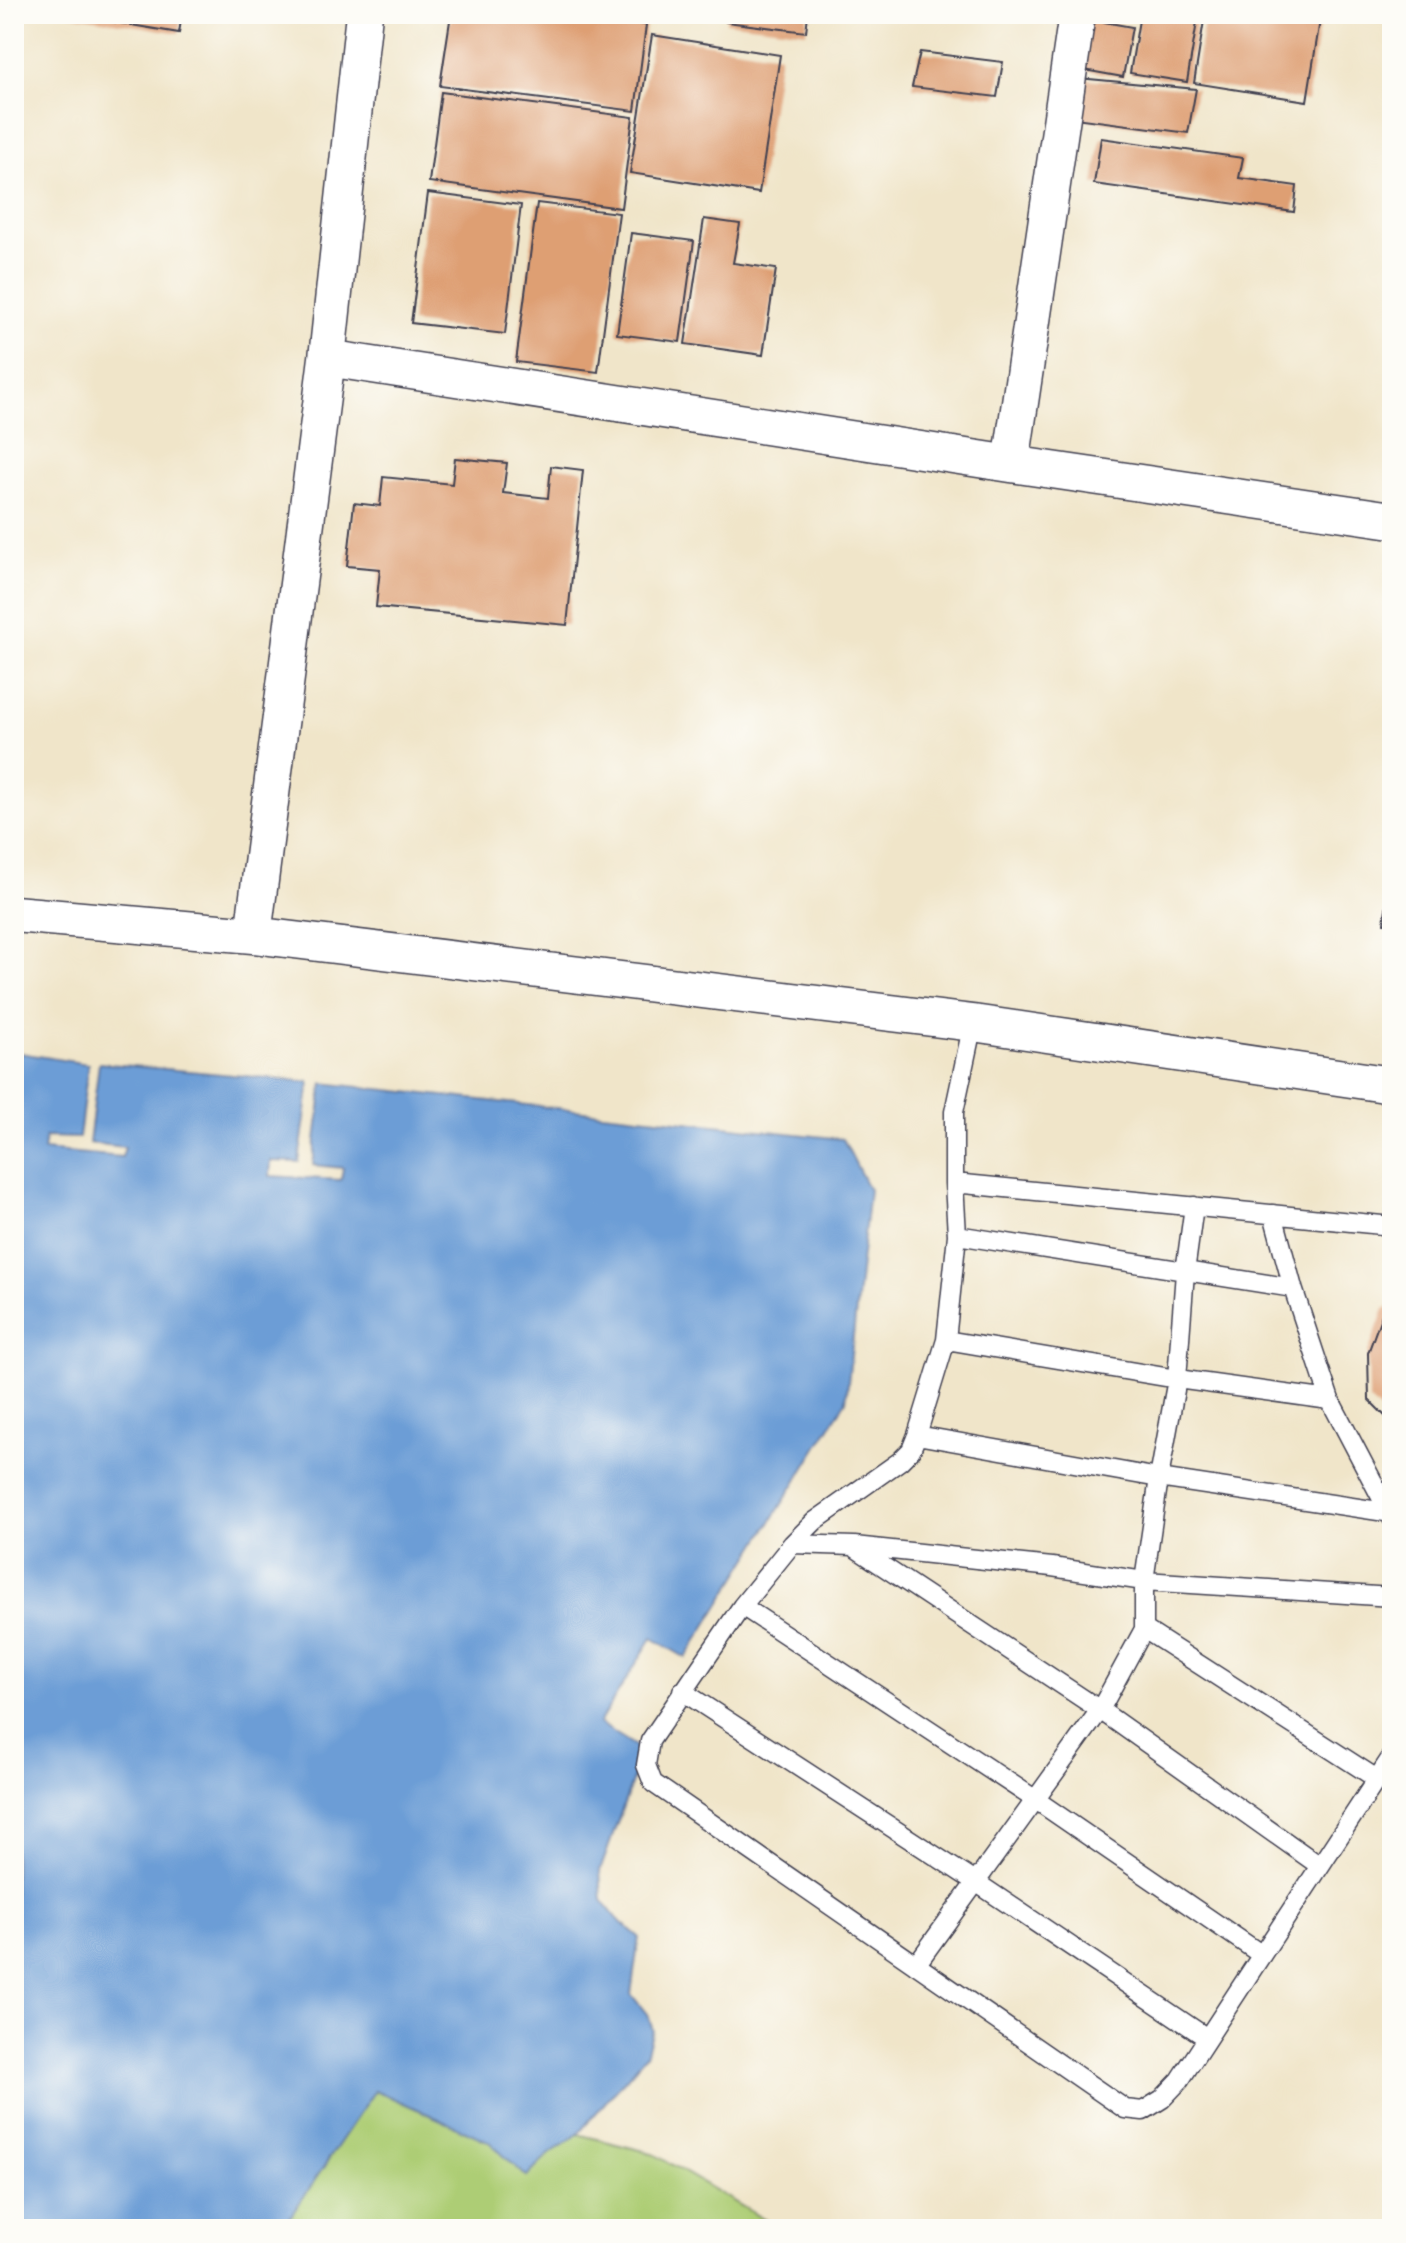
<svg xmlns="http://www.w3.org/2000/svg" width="1406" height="2243" viewBox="0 0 1406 2243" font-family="'Libre Caslon Text',serif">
	<rect width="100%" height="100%" fill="#fdfcf7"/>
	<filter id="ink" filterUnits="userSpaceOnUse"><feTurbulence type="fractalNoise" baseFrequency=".0125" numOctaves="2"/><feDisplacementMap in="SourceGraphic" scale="16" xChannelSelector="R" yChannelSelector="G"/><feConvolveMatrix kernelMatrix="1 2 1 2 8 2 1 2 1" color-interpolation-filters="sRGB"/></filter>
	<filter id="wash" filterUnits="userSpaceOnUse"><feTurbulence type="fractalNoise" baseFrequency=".006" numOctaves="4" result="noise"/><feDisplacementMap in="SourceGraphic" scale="32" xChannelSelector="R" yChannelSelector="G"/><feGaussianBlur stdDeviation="1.8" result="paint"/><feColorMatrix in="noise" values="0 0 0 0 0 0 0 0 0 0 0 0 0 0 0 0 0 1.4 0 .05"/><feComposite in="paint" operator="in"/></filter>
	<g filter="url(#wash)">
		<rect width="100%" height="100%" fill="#f0e5c9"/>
		<path fill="#adcd74" stroke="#687858" stroke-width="2" d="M375,2090L488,2141L527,2176L547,2156L578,2134L652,2153L780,2229H282Z"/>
		<path fill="#6c9dd6" stroke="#476088" stroke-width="2" d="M14,1052L88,1064L79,1138L45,1137L43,1150L122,1157L125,1147L89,1143L99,1063L310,1082L299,1162L271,1161L270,1176L341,1180L343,1168L313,1165L323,1083L843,1139L869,1190L846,1401L686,1658L652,1638L599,1723L643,1751L600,1871L602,1900L617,1919L639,1937L631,1994L647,2014L653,2030L646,2055L578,2134L547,2156L527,2177L488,2141L375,2090L282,2229H14Z"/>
		<g id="blocks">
			<path fill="#de9f73" d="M66,14H182L179,33Z
				M451,14H567L646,25L635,111L440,86Z
				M727,14H808L806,32L726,22Z
				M1140,14L1198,16L1187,82L1130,73Z
				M1205,14H1321L1307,101L1194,83Z
				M1082,18L1132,27L1123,77L1073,68Z
				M652,35L780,55L759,193L630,173Z
				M920,52L1003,62L997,97L912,87Z
				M1078,78L1196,89L1188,133L1067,117Z
				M441,92L633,117L621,208L429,182Z
				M1101,138L1243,158L1239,178L1297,186L1294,212L1094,184Z
				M428,193L521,205L505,334L411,323Z
				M537,203L619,213L598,372L516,362Z
				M704,219L740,224L733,263L776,269L763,355L685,344Z
				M631,233L694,241L680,342L617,334Z
				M455,458L507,463L503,493L548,498L551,466L583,470L567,625L376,607L380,569L347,566L354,503L380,506L383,477L452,484Z
				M1390,881H1392V924L1384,923Z
				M1392,1305V1423L1369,1400L1368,1353L1384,1309Z"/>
		</g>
	</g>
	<g filter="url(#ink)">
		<use href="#blocks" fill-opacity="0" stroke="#413f50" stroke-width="2"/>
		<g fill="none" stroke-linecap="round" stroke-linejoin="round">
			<defs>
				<path id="lane" d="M973,1023L954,1112V1183L957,1235L946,1340L917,1435L911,1450L900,1461L815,1521L792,1544L854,1546L1052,1567L1144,1581L1392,1597
					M954,1183L1392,1226
					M1273,1214L1293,1288L1330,1400L1392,1518
					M957,1235L1293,1288
					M946,1340L1177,1379L1330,1400
					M917,1435L1159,1478L1392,1513
					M792,1544L742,1606L650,1741L646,1765L653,1783L1125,2109L1143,2111L1162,2099L1180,2080L1392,1756
					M857,1549L1100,1710L1320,1866
					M742,1606L1036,1800L1262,1955
					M1144,1629L1377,1779
					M682,1691L977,1883L1207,2038
					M916,1965L1100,1710L1144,1629V1581L1159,1478L1177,1379L1185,1272L1194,1206"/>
				<path id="street" d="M364,14L327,358L253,935L973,1023L1392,1085
					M327,358L1011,464L1077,14
					M1011,464L1392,520
					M14,914L253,935"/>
			</defs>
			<use href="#lane" stroke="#413f50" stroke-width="21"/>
			<use href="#street" stroke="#413f50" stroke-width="39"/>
			<use href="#lane" stroke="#fff" stroke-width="18"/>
			<use href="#street" stroke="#fff" stroke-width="36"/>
		</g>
	</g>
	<rect width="1406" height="2243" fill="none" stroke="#fdfcf7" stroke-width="48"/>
</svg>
